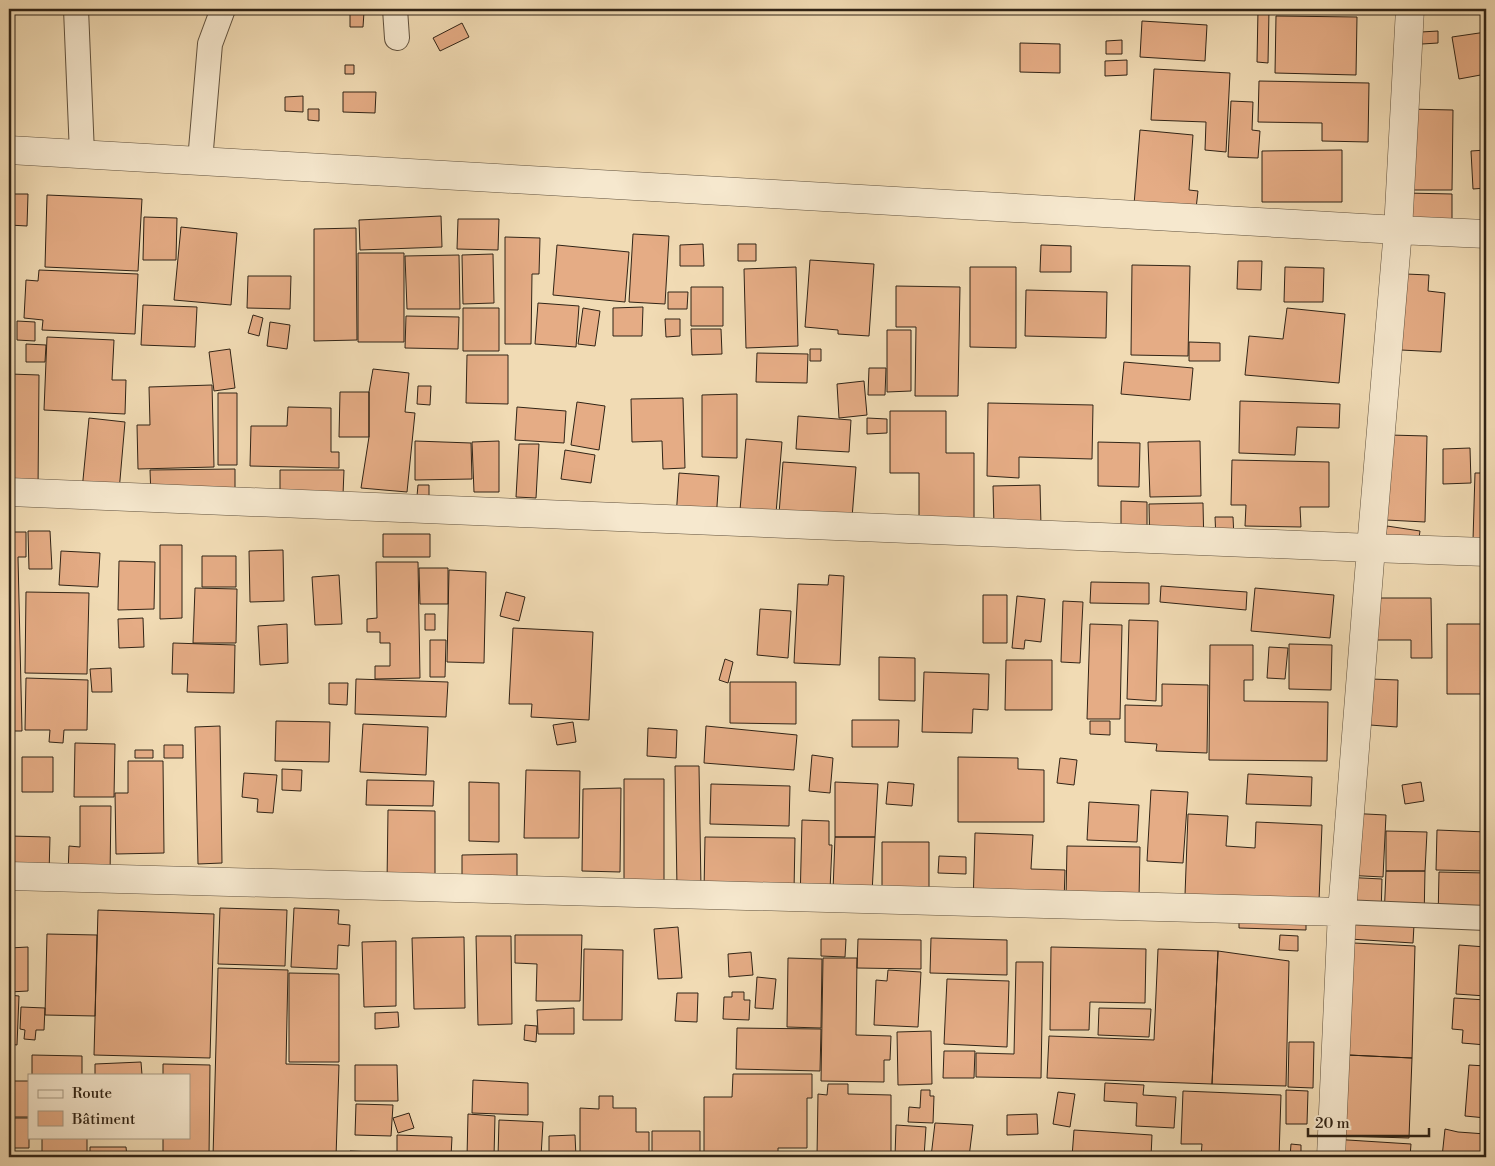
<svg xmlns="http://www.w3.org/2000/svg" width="1495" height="1166" viewBox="0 0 1495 1166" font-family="'Libre Bodoni',serif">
	<rect width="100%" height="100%" fill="#f1dbb4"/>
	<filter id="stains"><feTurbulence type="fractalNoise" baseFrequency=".004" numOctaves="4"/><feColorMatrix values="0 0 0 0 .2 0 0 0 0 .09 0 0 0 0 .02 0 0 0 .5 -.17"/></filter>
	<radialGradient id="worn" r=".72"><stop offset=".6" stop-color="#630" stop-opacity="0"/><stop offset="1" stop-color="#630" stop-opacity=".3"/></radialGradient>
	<path fill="#e5ac85" stroke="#312416" d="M1446,9H1481L1446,10Z
		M1258,10H1269L1268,63L1257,62Z
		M350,12H364L363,27H350Z
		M1276,16L1357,17L1356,75L1275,73Z
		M1142,21L1207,25L1205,61L1140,57Z
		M462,23L469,37L440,51L433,38Z
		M1438,31V43L1422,44L1421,32Z
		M1486,32V74L1459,79L1452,37Z
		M1122,40V54H1106V41Z
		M1020,43L1060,44V73L1020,72Z
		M1127,60V75L1105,76V61Z
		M345,65H354V74H345Z
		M1154,69L1230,73L1226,152L1205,150L1206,122L1151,120Z
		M1259,81L1369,83L1368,142L1322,141V123L1258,122Z
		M343,92H376L375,113L343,112Z
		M303,96V112L285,111V97Z
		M1231,101L1253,102L1252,130L1260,131L1258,158L1228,157Z
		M308,109H319V121L308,120Z
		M1407,109L1453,110L1452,190H1406Z
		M1140,130L1193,135L1189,190L1198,191L1196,209L1134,205Z
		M1342,150V202H1262V151Z
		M1486,150V188L1473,189L1471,151Z
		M1406,193L1452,194V236H1406Z
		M9,194H28L27,226L9,225Z
		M47,195L142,199L138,271L45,267Z
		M441,216L442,247L360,250L359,220Z
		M144,217L177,218L176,260H143Z
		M458,219H499L498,250L457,249Z
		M181,227L237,233L231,305L174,300Z
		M356,228L357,340L314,341V229Z
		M9,230H11V284H9Z
		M633,234L669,236L665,304L629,302Z
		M505,237L540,238L539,274H532L531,344H505Z
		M703,244L704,266H680V245Z
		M738,244H756V261H738Z
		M557,245L629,252L625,302L553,295Z
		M1041,245L1071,246V272H1040Z
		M358,253H404V342H358Z
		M493,254L494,303L463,304L462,255Z
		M459,255L460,309H407L405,256Z
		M810,260L874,264L869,336L838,334V330L805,327Z
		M1238,261H1262L1261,290L1237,289Z
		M1132,265L1190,266L1188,356L1131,355Z
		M796,267L798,346L746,348L744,269Z
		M970,267H1016V348L970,347Z
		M1285,267L1324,268L1323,302H1284Z
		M39,270L138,274L135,334L42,330L43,320L24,318L26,280L38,281Z
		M1406,274L1429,275L1428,291L1445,293L1441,352L1401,350Z
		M248,276H291L290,309L247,308Z
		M896,286L960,287L958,396H915L916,327H896Z
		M691,287H723V326H691Z
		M1026,290L1107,292L1106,338L1025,336Z
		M668,292H688L687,309H668Z
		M538,303L579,306L576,347L535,344Z
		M143,305L197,307L195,347L141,345Z
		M643,307L642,336H613V308Z
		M463,308H499V351H463Z
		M583,308L600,311L595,346L578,344Z
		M1287,308L1345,314L1339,383L1245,375L1249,336L1283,339Z
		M253,315L263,318L259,336L248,333Z
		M406,316L459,317L458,349L405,348Z
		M665,319H680V336L666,337Z
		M17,321L35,322V341L17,340Z
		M270,322L290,325L287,349L267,346Z
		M691,329H721L722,354L692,355Z
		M887,330H911V391L887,392Z
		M47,337L114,340L112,380H126L125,414L44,410Z
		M1189,342L1220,343V361H1189Z
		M26,344L46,345L45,362H26Z
		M230,349L235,388L214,391L209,352Z
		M810,349H821V361H810Z
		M757,353L808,354L807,383L756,382Z
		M467,355H508V404L466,403Z
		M1124,362L1193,368L1190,400L1121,394Z
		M869,368H886L885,395H868Z
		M373,369L409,373L405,412L415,413L407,492L361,488L369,437V392Z
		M10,374L39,375L38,490L9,489Z
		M864,381L867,415L839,418L837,384Z
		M212,385L214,467L138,469L137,425H150L149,387Z
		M418,386H431L430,405L417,404Z
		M340,392H369V437H339Z
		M218,393H237V465H218Z
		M737,394V458L702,457V395Z
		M683,398L685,468L663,469L662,441L632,442L631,399Z
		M1240,401L1340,404L1339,428L1297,427L1295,455L1239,453Z
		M577,402L605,406L599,450L571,445Z
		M988,403L1093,405L1092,459L1019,457V478L987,476Z
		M288,407L331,408V452H339V468L250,466L251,426H287Z
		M517,407L566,411L564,443L515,440Z
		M890,411H946V453H974V524H919V473H890Z
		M798,416L851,420L849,452L796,449Z
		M89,418L125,422L118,503L82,490Z
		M867,418L887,419V433L867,434Z
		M1389,435L1427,436L1425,522L1386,520Z
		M746,439L782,442L775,525L739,522Z
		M415,441L471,443L472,479L415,480Z
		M499,441V492H474L472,442Z
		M1200,441L1201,496L1150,497L1148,442Z
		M1098,442L1140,443L1139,487L1098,486Z
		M519,444H539L536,498L516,497Z
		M1470,448L1471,483L1443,484V449Z
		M565,450L595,455L591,483L561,479Z
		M1232,460L1329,462V507H1300L1301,527L1245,526L1246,505H1231Z
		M783,462L856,467L852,518L779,514Z
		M235,469V495L151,497L150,470Z
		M280,470H344L343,495L280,494Z
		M679,473L719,476L716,521L676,518Z
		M1475,473H1486V540H1473Z
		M418,485H429V496H417Z
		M1040,485L1041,526L994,527L993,486Z
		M1121,501L1147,502V545L1121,544Z
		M1203,503L1204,550L1150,552L1149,504Z
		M1215,517H1233L1234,538L1216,539Z
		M1387,526L1420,531L1416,559L1383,554Z
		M28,531H50L52,569H29Z
		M9,532H26V557H18L22,731H9Z
		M383,534H430V557H383Z
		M160,545H182V618L160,619Z
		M283,550L284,601L250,602L249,551Z
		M61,551L100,553L98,587L59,585Z
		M202,556H236V587H202Z
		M119,561L155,562L154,609L118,610Z
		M376,562H418L420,678L375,679V666H390V643H380V632H367V619L377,618Z
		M419,568H448V604H420Z
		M449,570L486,572L484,663L447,662Z
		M339,575L342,624L315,625L312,577Z
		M829,575L844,576L840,665L794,663L798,584L828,585Z
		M1091,582L1149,583V604L1090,603Z
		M1161,586L1247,592L1246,610L1160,602Z
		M195,588L237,589L236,643H193Z
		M1255,588L1334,595L1330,638L1251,631Z
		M26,592L89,593L87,674L25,673Z
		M506,592L525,597L519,621L500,616Z
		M983,595H1007V643H983Z
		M1017,596L1045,599L1041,642L1025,640L1024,649L1012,648Z
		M1374,598H1431L1432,658H1411V640H1374Z
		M1063,601L1083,602L1080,663L1061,662Z
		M760,609L791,611L788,658L757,655Z
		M425,614H435V630H425Z
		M143,618L144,647L119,648L118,619Z
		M1129,620L1158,621L1156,701L1127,699Z
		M287,624L288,663L260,665L258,626Z
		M1090,624L1122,625L1120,719H1087Z
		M1447,624H1485V694H1447Z
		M513,628L593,632L589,720L531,717L532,704H509Z
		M430,640H446L445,677H430Z
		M173,643L235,645L234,693L187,692L188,674H172Z
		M1289,644L1332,645L1331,690L1289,689Z
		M1210,645H1253V680H1244V701L1328,702L1327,761L1209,760Z
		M1269,647L1288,648L1285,679L1267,678Z
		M879,657L915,658V701L879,700Z
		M725,659L733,662L728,683L719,680Z
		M1006,660H1052V710H1005Z
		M111,668L112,692H92L90,669Z
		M924,672L989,674L988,710L973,709L972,733L922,732Z
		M26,678L88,680L87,730H64L63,743L49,742L50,730H25Z
		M356,679L448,682L446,717L355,714Z
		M1371,679L1398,680L1397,727L1370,725Z
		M730,682H796V724L730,723Z
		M329,683H348L347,705L329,704Z
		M1162,684L1208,685L1207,753L1156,751L1157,744L1125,742V705L1162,706Z
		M852,720H899L898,747H852Z
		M276,721L330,722L329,762L275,761Z
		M1090,721H1110V735L1090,734Z
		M573,722L576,742L557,745L553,725Z
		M363,724L428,727L426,775L360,772Z
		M220,726L222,863L198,864L195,727Z
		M706,726L797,735L794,770L704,763Z
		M648,728L677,730L676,758L647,756Z
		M75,743L115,744L114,797H74Z
		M164,745H183V758H164Z
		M135,750H153V758H135Z
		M812,755L833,758L830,793L809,791Z
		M22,757H53V792H22Z
		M958,757L1018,758V769L1044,770V822H958Z
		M1060,758L1077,760L1074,785L1057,783Z
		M128,761H163L164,853L116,854L115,793H128Z
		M675,766H699L701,888H677Z
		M282,769L302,770L301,791L282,790Z
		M526,770L580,771L579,838H524Z
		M244,773L277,775L273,813L257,812L258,799L242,797Z
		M1248,774L1312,777L1311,806L1246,804Z
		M624,779H664V896H624Z
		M367,780L434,781L433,806L366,805Z
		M469,782L499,783V842L469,841Z
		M835,782L878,784L875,837H835Z
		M888,782L914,784L912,806L886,804Z
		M1421,782L1424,801L1405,804L1402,785Z
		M711,784L790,786L789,826L710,824Z
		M621,788L620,872L582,871L583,789Z
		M9,790H11L9,836L50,837L49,874L9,872Z
		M1151,790L1188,792L1183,863L1147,861Z
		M1089,802L1139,805L1137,842L1087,840Z
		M80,806H111L110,876L68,875L69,846L80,847Z
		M388,810L435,811V884L387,883Z
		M1346,813L1386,815L1383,877L1344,875Z
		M1188,814L1228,816L1226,846L1255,848L1256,822L1322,825L1319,901L1185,895Z
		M802,820L829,821V845H832L830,890L800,904Z
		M1437,830L1486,832V871L1436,870Z
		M1386,831L1427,832L1425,871H1386Z
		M975,833L1033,835L1031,869L1065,870L1064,903L973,907Z
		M705,837L795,838L794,891H704Z
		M835,837H875L872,893L833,891Z
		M882,842H929V895L882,896Z
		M1067,846L1140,847L1139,899L1066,898Z
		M517,854V889L462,890V855Z
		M939,856L966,857V874L938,873Z
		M1386,871H1425L1424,921L1384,919Z
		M1439,872L1486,873V923L1438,921Z
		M1342,877L1382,879L1381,916L1340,914Z
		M1239,903L1306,904V930L1239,928Z
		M220,908L287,910L285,966L218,964Z
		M294,908L339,910L338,924L350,925L349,946L338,945L337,969L291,967Z
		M98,910L214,914L210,1058L94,1055Z
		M1335,920L1414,925L1413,943L1334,938Z
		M678,927L682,978L658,979L654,929Z
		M47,934L97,935L95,1016L45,1015Z
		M515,935H582L580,1001H536L537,964L515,963Z
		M1280,935L1298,936V951L1279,950Z
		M476,936H511L512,1024L478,1025Z
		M464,937L465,1008L414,1009L412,938Z
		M931,938L1007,940V975L930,973Z
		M821,939H846L845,957L821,956Z
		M858,939L921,940V969L857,968Z
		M396,941V1006L364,1007L362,942Z
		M1354,943L1415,946L1412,1058L1348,1055Z
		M1459,945L1486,947V996L1456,994Z
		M28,947V991L9,992V948Z
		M1051,947L1146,949L1145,1003L1090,1002L1089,1030H1050Z
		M584,949L623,950L622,1020H583Z
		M1158,949L1218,951L1212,1084L1047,1078L1049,1036L1154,1040Z
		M1218,951L1289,961L1286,1086L1212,1084Z
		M751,952L753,975L729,977L728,954Z
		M788,958L822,959L821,1028L787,1027Z
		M823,958H857L856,1035L891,1036L890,1060H884V1082L821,1081Z
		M1016,962H1043L1041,1078L976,1077V1053L1014,1054Z
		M218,968L288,970L286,1064L339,1065L336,1157H213Z
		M888,970L921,972L918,1027L874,1025L876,980L887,981Z
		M289,973L339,974V1062H289Z
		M757,977L776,979L773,1009L755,1008Z
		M947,979L1009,981L1007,1047L944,1044Z
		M732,992H744V1000H750L749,1020L723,1019L724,997H732Z
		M677,993H698L697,1022L675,1021Z
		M9,995L19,996L17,1045L9,1044Z
		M1454,998L1486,1000V1045L1462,1043L1463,1030L1452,1029Z
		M21,1007L45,1008L44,1030H36L35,1040L24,1039L25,1030L20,1029Z
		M574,1008V1034H538L537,1010Z
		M1099,1008L1151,1009L1149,1037L1098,1035Z
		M398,1012L399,1027L375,1029V1013Z
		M525,1025L537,1026L536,1042L524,1040Z
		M737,1028L821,1029L820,1071L736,1069Z
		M931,1031L932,1084L898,1085L897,1032Z
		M1289,1042H1314L1313,1088L1288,1087Z
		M944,1051H975L974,1078H943Z
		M32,1055L82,1056V1075H32Z
		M1348,1055L1412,1058L1409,1138L1345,1136Z
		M141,1062L142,1075H95V1064Z
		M163,1064L210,1065L209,1157H163V1137H189V1075H163Z
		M355,1065H397L398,1101H355Z
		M1469,1065L1486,1066V1118L1465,1116Z
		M733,1074H812V1098H807V1148H778V1157H704V1097H732Z
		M473,1080L528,1083V1115L472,1113Z
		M9,1081H29V1117H9Z
		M1105,1083L1144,1085L1143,1095L1176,1097L1174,1128L1136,1126L1137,1103L1104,1101Z
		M828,1084H848V1094L891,1095V1156H817L818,1094L827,1095Z
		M921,1090H930V1096H934L933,1123L908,1122L909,1107L920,1108Z
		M1286,1090L1308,1091L1307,1124H1286Z
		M1183,1091L1281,1095L1279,1157H1201L1202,1144H1181Z
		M1058,1092L1075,1094L1070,1127L1053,1124Z
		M599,1096H613V1108H636V1132H649V1157H580V1108L599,1109Z
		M356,1104L393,1105L391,1136L355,1135Z
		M409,1113L414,1128L398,1133L393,1118Z
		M468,1114L495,1116L494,1157H467Z
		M1037,1114L1038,1134L1007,1135V1115Z
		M9,1118H29V1148H9Z
		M499,1120L543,1122L541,1157H498Z
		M935,1123L973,1125L969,1157H931Z
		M896,1125L926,1127L924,1157H895Z
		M1445,1129L1458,1132L1486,1134V1157H1442Z
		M1074,1130L1152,1135L1151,1157H1072Z
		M652,1131H700V1157H652Z
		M397,1135L452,1137L451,1157H397Z
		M575,1135L576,1157H549V1136Z
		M42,1137H87V1157H42Z
		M1332,1139L1411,1144L1410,1157H1331Z
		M1291,1144L1301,1145V1157H1290Z
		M90,1147H126L127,1157H90Z
		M350,1151L374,1152V1157H349Z
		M390,1154L391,1157H376V1155Z
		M782,1155L820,1157H782Z"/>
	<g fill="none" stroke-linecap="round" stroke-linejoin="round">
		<defs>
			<path id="service" d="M76,9L82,154
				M395,9L397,38
				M200,161L210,44L223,9
				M1342,912L1486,918"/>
			<path id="minor" d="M9,150L1398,230L1486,234
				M9,492L1371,548L1486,552
				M9,876L1342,912
				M1331,1157L1342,912L1371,548L1398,230L1410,9"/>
		</defs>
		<use href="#service" stroke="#61523e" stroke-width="26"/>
		<use href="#minor" stroke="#61523e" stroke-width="29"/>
		<use href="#service" stroke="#f6e8ce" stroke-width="24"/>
		<use href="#minor" stroke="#f6e8ce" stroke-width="28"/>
	</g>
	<rect width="1495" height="1166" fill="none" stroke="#f1dbb4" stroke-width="30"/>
	<rect x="10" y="10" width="1475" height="1146" fill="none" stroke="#312416" stroke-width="2.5"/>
	<rect x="15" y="15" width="1465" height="1136" fill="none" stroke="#312416"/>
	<rect x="28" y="1074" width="162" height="65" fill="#f6e8ce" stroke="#a79a84"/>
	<rect x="38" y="1090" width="25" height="8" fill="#f6e8ce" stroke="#a79a84"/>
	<text x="72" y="1098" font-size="15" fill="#312416">Route</text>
	<rect x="38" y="1111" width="25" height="15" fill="#e5ac85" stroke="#a79a84"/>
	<text x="72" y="1124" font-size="15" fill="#312416">Bâtiment</text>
	<path d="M1308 1128v8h121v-8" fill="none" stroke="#312416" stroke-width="2.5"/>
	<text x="1315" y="1128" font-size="15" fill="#312416" stroke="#f6e8ce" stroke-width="4" paint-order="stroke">20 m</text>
	<rect width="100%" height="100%" filter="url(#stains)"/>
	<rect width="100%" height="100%" fill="url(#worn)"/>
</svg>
